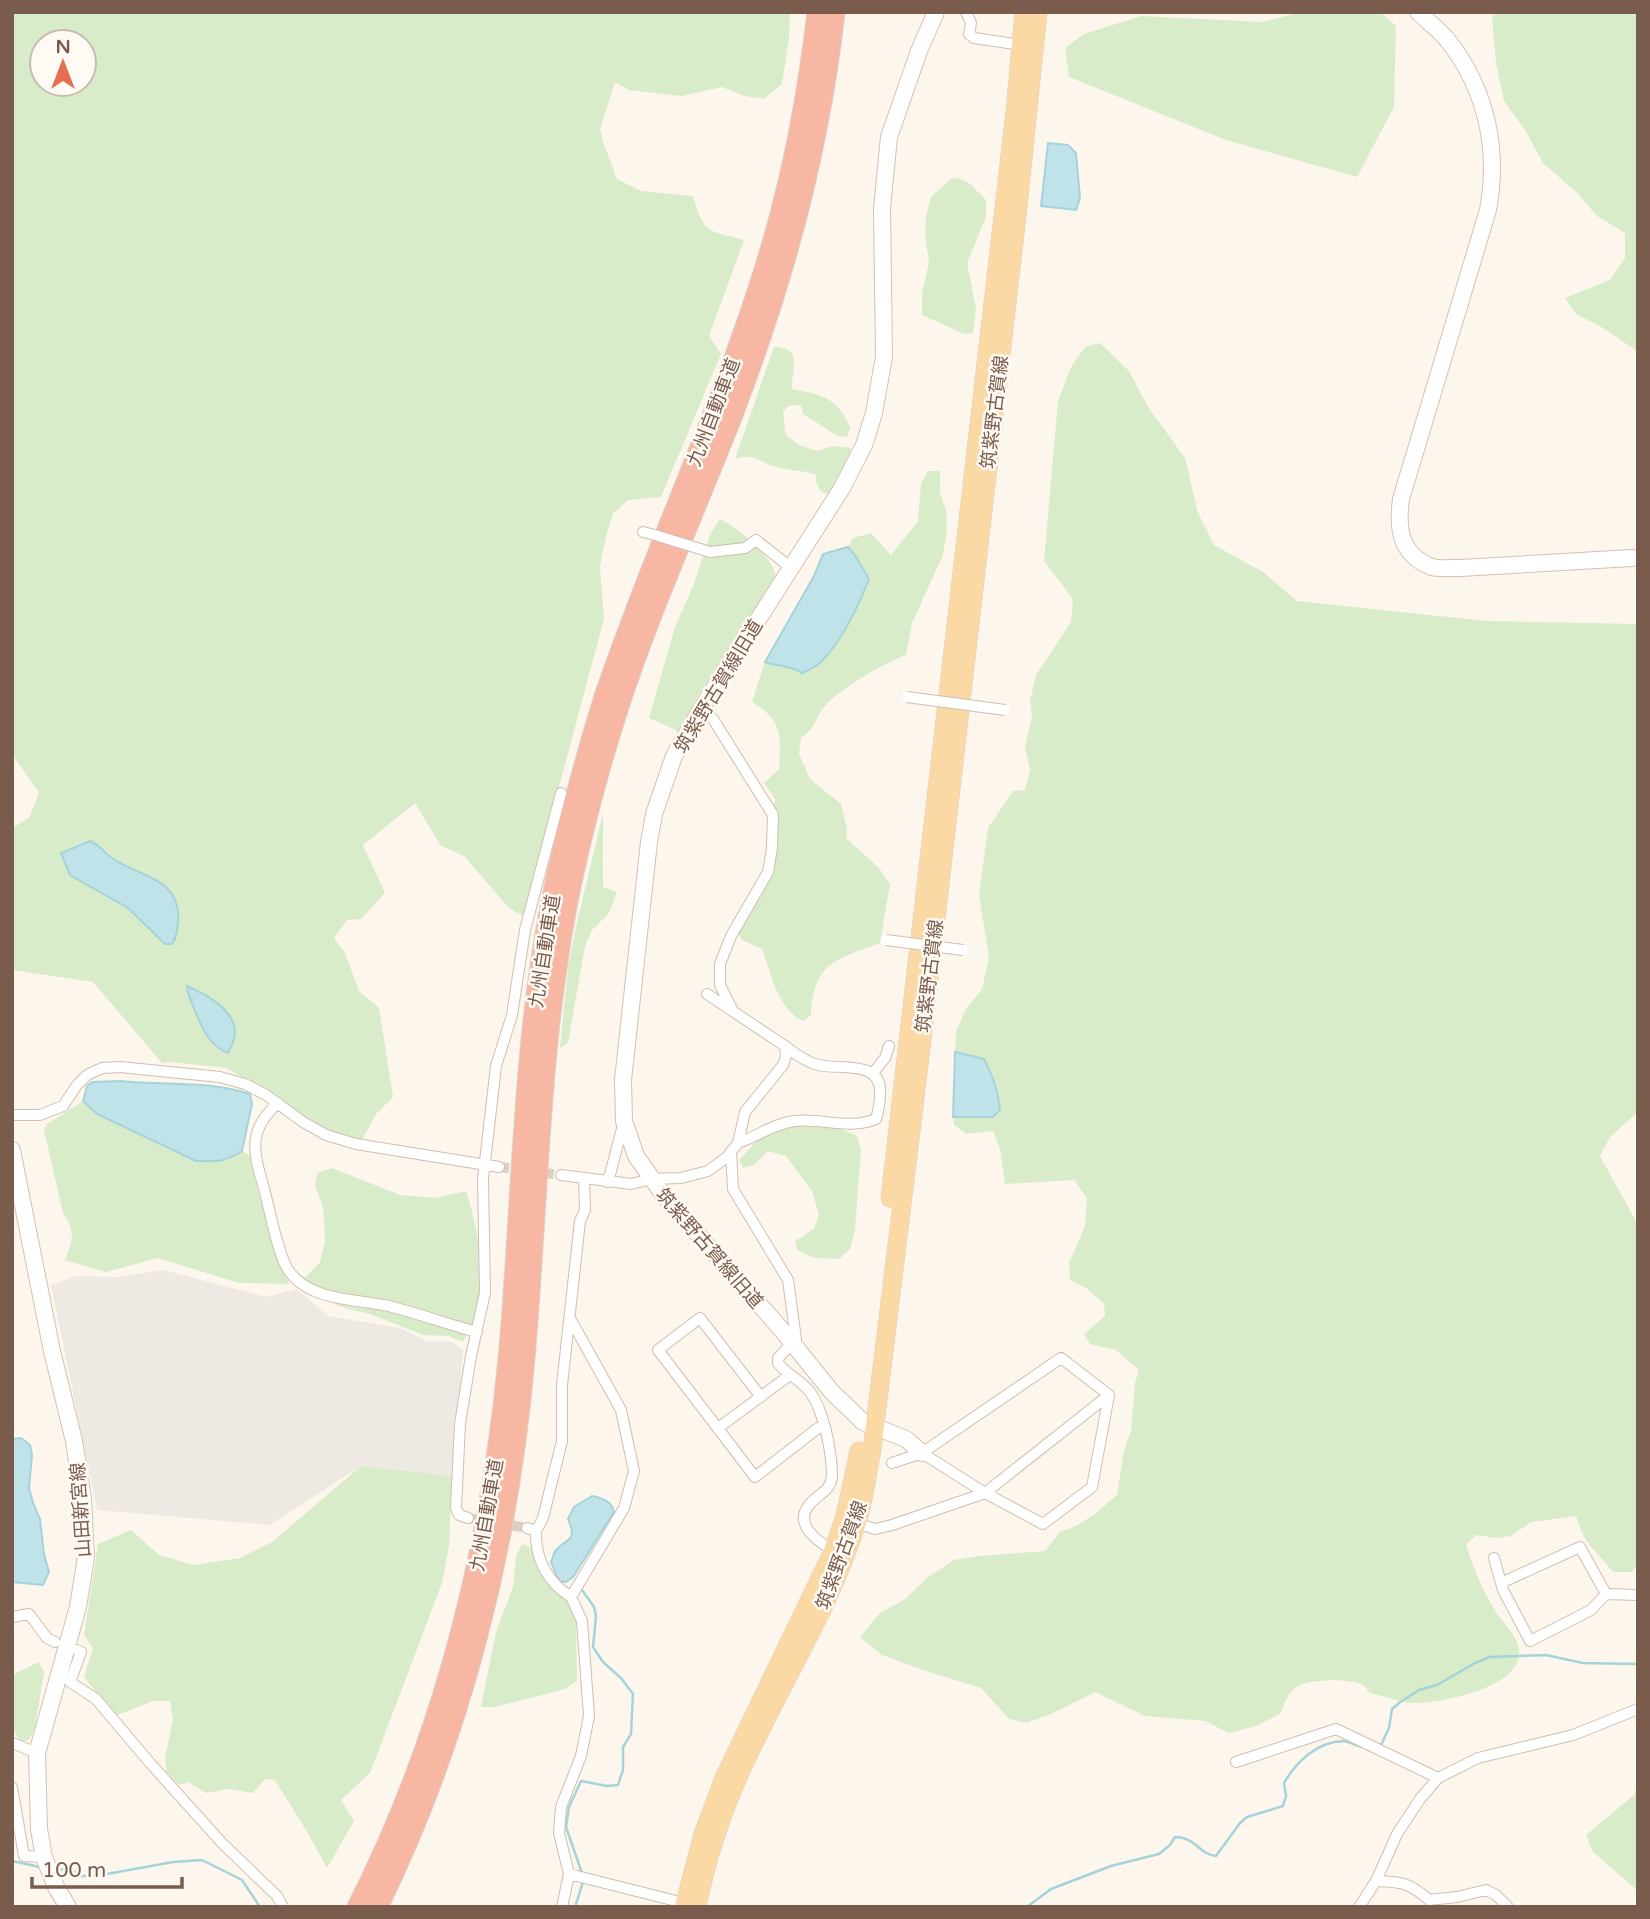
<svg xmlns="http://www.w3.org/2000/svg" width="1650" height="1919" viewBox="0 0 1650 1919" font-family="'Varela Round','Noto Sans JP',sans-serif">
	<rect width="100%" height="100%" fill="#fdf6ec"/>
	<path fill="#efe9e4" d="M163,1270L267,1297L297,1289L328,1316L400,1328L427,1341L452,1342L463,1350L452,1476L361,1466L270,1525L97,1510L51,1285L77,1276L119,1277Z"/>
	<path fill="#d8ecc9" fill-rule="evenodd" d="M12,12H790L789,38L782,84L764,99L744,96L722,87L681,96L629,90L615,82L600,129L603,142L617,179L641,191L693,196C704,234 707,230 744,240L709,336L721,354L661,497L628,500L613,514L606,536L600,567L604,619L524,917L508,907L464,856L441,846L415,803L363,845L385,893L361,919L347,920L334,938L345,953L359,991L379,1008L393,1097L376,1114L361,1142L311,1124L280,1098L226,1068L172,1062L162,1063L93,982L12,970V828L29,818L39,793L12,754ZM42,42H84V84H42Z
		M1303,12H1380L1396,26L1394,107L1357,177L1226,140L1069,77L1065,48L1084,34L1141,16L1262,22Z
		M1499,12H1638V352L1605,329L1576,314L1565,298L1610,280L1625,258V233L1597,216L1577,193L1543,163L1525,130L1504,101L1496,63L1492,16Z
		M958,178L969,183L986,200V217L967,263L976,308L973,333L964,334L922,315V294L929,262L925,235L926,216L931,197L951,179Z
		M1100,343L1129,371L1148,407L1185,458L1198,513L1214,545L1263,572L1297,601L1486,621L1638,624V1112L1610,1137L1600,1156L1638,1225V1563L1632,1572H1613C1596,1550 1584,1545 1576,1516L1531,1522L1511,1536L1496,1538L1476,1535L1466,1545C1473,1567 1482,1589 1494,1609C1501,1621 1514,1632 1518,1645C1530,1686 1445,1702 1418,1703C1403,1704 1385,1696 1370,1693C1368,1691 1366,1687 1363,1685C1351,1678 1311,1679 1298,1686C1288,1692 1284,1703 1281,1713L1256,1726L1229,1733L1205,1721L1145,1716L1095,1692L1051,1714L1026,1723L1009,1719L981,1688L926,1671L882,1655L860,1637L880,1613L904,1600L927,1578L954,1560L979,1556L1045,1551L1060,1532L1076,1526L1095,1514L1117,1495L1124,1450L1131,1432L1135,1383L1139,1370L1116,1350L1090,1344L1084,1334L1105,1316L1104,1304L1086,1288L1070,1280L1069,1263L1085,1226L1087,1198L1074,1180L1005,1184L1000,1149L993,1131L966,1134L954,1125L953,1117L970,1118L999,1096L992,1073L984,1059L955,1052L956,1032L966,1009L982,989L989,957L979,895L988,828L1013,791L1025,790L1030,769L1025,747L1032,717L1030,701L1036,675L1071,622L1073,599L1044,561L1058,401L1071,367L1085,347Z
		M774,347C804,347 791,370 792,389C821,394 839,398 850,428L847,437L838,436L803,414L801,405L788,406L783,412L786,435L799,445L817,451L833,446L851,448L849,459L830,494L821,492L816,482V475C803,470 790,471 777,467C758,462 756,453 735,459Z
		M928,471H940V493L946,510L947,530L943,555L912,623L906,655C883,664 844,686 827,704C816,715 815,730 801,738L799,754L810,779L841,804L847,829L846,838L879,868L890,884L880,943C836,960 814,961 811,1015L803,1021C778,1010 771,973 762,949L742,940L735,928L761,874L778,850L775,831L767,813L776,800L764,783L779,769C781,736 783,721 752,702L765,662L779,667L820,663C840,637 857,610 869,579L855,555L848,547L853,538L871,533L891,555L918,521L921,484Z
		M720,519C739,529 774,556 776,579L699,694L678,731L649,718L675,627L694,584L710,535Z
		M603,813V887L617,892L609,913L592,930L585,946L568,1043L560,1048L568,967L576,927Z
		M83,1101L97,1114L196,1161L228,1160L242,1151L250,1156L258,1193L289,1284L239,1283L158,1258L106,1272L65,1260C73,1241 76,1231 63,1213L44,1130L47,1124Z
		M812,1122L837,1127L857,1136L861,1150L855,1229L850,1249L839,1259L815,1258L797,1250L795,1241L814,1229L819,1215L812,1191L786,1156L768,1151L754,1165L743,1168L739,1160L759,1138L778,1130Z
		M332,1168L400,1195L435,1198L466,1191C475,1217 488,1281 480,1306C476,1318 468,1330 463,1342L449,1336L423,1335L370,1314L348,1309L314,1296L301,1282L320,1262L325,1242L323,1207L315,1185L317,1173Z
		M361,1466L452,1476L449,1546L442,1583L370,1773L341,1800L354,1821L327,1868L306,1830L275,1780L265,1779L253,1793L229,1789L206,1793L188,1782L179,1785L166,1772L165,1758L173,1719L170,1701H153L115,1716L84,1677L93,1648L84,1635L98,1544L131,1530L159,1555L194,1565L240,1558L272,1542Z
		M522,1544L534,1549L571,1602L576,1621L577,1681L565,1689L495,1707H481L496,1632L513,1587L516,1556Z
		M39,1662L44,1672L35,1727L29,1740L21,1742C6,1727 12,1695 12,1675Z
		M1638,1785V1891L1593,1852L1586,1835L1634,1795Z"/>
	<path fill="#bfe3e8" stroke="#a5d3da" stroke-width="2" d="M1048,143L1068,145L1076,153L1080,198L1076,210L1041,206Z
		M848,547L855,555L869,579C858,607 843,640 821,662C816,667 808,670 802,673C791,665 778,667 765,662L814,576L823,554Z
		M90,841C100,845 104,853 112,858C140,878 182,877 178,923C177,931 177,937 172,944H165L128,908L70,875L61,853Z
		M187,986C205,994 233,1008 235,1031C236,1039 231,1046 228,1053C205,1045 196,1013 188,993Z
		M955,1052L984,1059C993,1075 998,1091 1000,1110L993,1117H953Z
		M121,1081C163,1086 209,1080 250,1094L252,1104L242,1151C226,1162 215,1162 196,1161L97,1114L83,1101L87,1086L92,1082Z
		M21,1438L30,1445L32,1455L29,1488L33,1503L40,1519L44,1554L49,1572L43,1585L12,1582V1439Z
		M592,1496C602,1498 612,1501 614,1512L573,1577L566,1582L559,1581L551,1562C553,1558 553,1553 556,1550C567,1537 578,1543 568,1519L574,1507Z"/>
	<g fill="none" stroke-linecap="round" stroke-linejoin="round">
		<path stroke="#a5d3da" stroke-width="2.5" d="M580,1587L594,1607L596,1616L593,1647L603,1662L621,1678L633,1694L631,1734L623,1747V1770L618,1785L607,1786L581,1781L569,1807L566,1827L583,1876
			M1378,1745H1381L1389,1728L1392,1709L1399,1703L1419,1690L1437,1685L1475,1663L1490,1657L1546,1655L1583,1663L1638,1664
			M12,1861L40,1867
			M57,1869L71,1870L81,1876H96L173,1862L202,1860L242,1880L260,1907
			M575,1907L583,1882
			M1027,1907L1051,1889L1111,1866L1159,1854L1170,1845L1175,1837C1198,1838 1198,1854 1216,1856L1240,1823L1247,1817L1283,1806L1286,1796L1284,1783C1296,1762 1317,1742 1343,1741C1350,1741 1357,1747 1364,1747"/>
		<path stroke="#dcd0c4" stroke-width="10" stroke-dasharray="10 5" stroke-linecap="butt" d="M499,1167L561,1175
			M468,1518L527,1528"/>
		<defs>
			<path id="street" d="M966,12L971,23L969,34L974,38L1021,45
				M643,532L655,535
				M710,552L745,548L756,540L790,567
				M701,709L713,719L773,815L772,848L768,872L731,936L720,964V985L732,1009
				M873,1073L885,1058L889,1046
				M278,1103C248,1130 253,1150 263,1185C269,1206 277,1251 287,1268C306,1300 352,1299 384,1305C415,1312 446,1324 477,1332
				M12,1115H40L63,1106L77,1085L87,1075L102,1068L120,1067L220,1077L245,1084L266,1095L303,1122L326,1135L356,1144L499,1167
				M738,1143C758,1136 773,1124 794,1121C821,1118 850,1130 876,1119C879,1110 880,1103 880,1092C881,1060 840,1070 818,1065C806,1062 795,1054 785,1046
				M731,1151L733,1189L788,1280L796,1339L778,1358V1363C787,1375 802,1381 810,1392C824,1411 832,1453 832,1476C831,1492 817,1494 809,1505C793,1525 818,1541 833,1551
				M561,1175L631,1184L651,1179L681,1178L708,1171L727,1157L738,1143L745,1112L783,1065L786,1056L785,1046L707,994
				M608,1182L624,1121
				M761,1397L700,1318L658,1350L755,1477L818,1428L825,1426
				M718,1428L790,1375
				M892,1463L922,1453L1061,1358L1109,1395L1092,1487L1043,1524L985,1493L922,1453
				M468,1518L459,1515L456,1508L460,1424L471,1356L485,1293L483,1179L496,1066L512,1015L525,930L561,793
				M856,1523L875,1529L892,1525L985,1493L1109,1395
				M527,1528L536,1531L543,1518L562,1441V1385L580,1221L585,1210L584,1179
				M536,1531C535,1558 547,1582 571,1597
				M1494,1558L1503,1590L1530,1641L1591,1610L1606,1594L1638,1595
				M1501,1583L1580,1547L1606,1594
				M12,1617L29,1614L47,1638L55,1642
				M77,1650L81,1652L70,1682L96,1699L150,1763L222,1843L277,1896L283,1907
				M12,1743L37,1753
				M1236,1762L1336,1729L1438,1778
				M12,1787L24,1856L44,1857
				M569,1874L688,1904
				M1376,1881C1401,1882 1409,1882 1429,1900L1457,1897L1486,1890L1496,1895L1508,1907
				M562,1907L569,1874L559,1833L561,1807L581,1756L589,1716L582,1621L571,1597L624,1508L634,1471L621,1410L571,1320
				M1359,1907L1376,1881L1397,1834L1420,1799L1438,1778L1478,1758L1573,1735L1638,1709"/>
			<path id="secondary" d="M1418,12C1428,22 1441,31 1449,42C1487,91 1499,150 1488,210L1401,499C1397,529 1400,555 1432,567C1440,569 1451,568 1460,568L1632,558
				M12,1150L52,1351L74,1441L83,1499L86,1557L78,1607L37,1753L39,1829L44,1857L56,1887L68,1907
				M922,1453L906,1439L863,1422L831,1391L781,1329L665,1197L636,1156L624,1121L623,1080L649,842L654,814L674,756L701,709L842,488L864,445L874,413L884,357L882,208L889,137L919,51L936,12"/>
			<path id="primary" d="M890,1198L1015,112L1024,12
				M684,1907L703,1834L724,1778L833,1551L845,1516L859,1451
				M697,1907C707,1857 724,1806 746,1760C784,1678 835,1600 860,1512C865,1492 868,1470 872,1449L920,1057L1017,216L1038,12"/>
			<path id="highway" d="M357,1907C444,1736 490,1549 508,1359C523,1195 521,1029 558,869C571,811 586,754 604,697C652,554 718,417 763,273C790,188 807,100 817,12
				M378,1907C462,1736 509,1546 525,1358C539,1198 539,1035 573,877C585,823 599,769 616,716C649,612 695,513 734,412C783,284 820,149 835,12"/>
		</defs>
		<use href="#street" stroke="#d1beb0" stroke-width="12"/>
		<use href="#secondary" stroke="#d6c0b0" stroke-width="18"/>
		<use href="#primary" stroke="#dad1cd" stroke-width="19"/>
		<use href="#highway" stroke="#dad1cd" stroke-width="21"/>
		<use href="#street" stroke="#fff" stroke-width="10"/>
		<use href="#secondary" stroke="#fff" stroke-width="16"/>
		<use href="#primary" stroke="#fbd9a5" stroke-width="18"/>
		<use href="#highway" stroke="#f7b7a3" stroke-width="19"/>
		<defs>
			<path id="street-bridge" d="M655,535L710,552
				M907,697L1005,710
				M886,940L963,950"/>
		</defs>
		<use href="#street-bridge" stroke="#d1beb0" stroke-width="12" stroke-linecap="butt"/>
		<use href="#street-bridge" stroke="#fff" stroke-width="10"/>
	</g>
	<g text-anchor="middle" stroke-width="5" stroke-linejoin="round" paint-order="stroke">
		<g font-size="19" fill="#7a5c4d" stroke="#fffaf3">
			<text transform="translate(713 412) rotate(-69)" y="7">九州自動車道</text>
			<text transform="translate(994 412) rotate(-83)" y="7">筑紫野古賀線</text>
			<text transform="translate(718 686) rotate(-59)" y="7">筑紫野古賀線旧道</text>
			<text transform="translate(544 951) rotate(-81)" y="7">九州自動車道</text>
			<text transform="translate(929 976) rotate(-83)" y="7">筑紫野古賀線</text>
			<text transform="translate(710 1248) rotate(49)" y="7">筑紫野古賀線旧道</text>
			<text transform="translate(80 1510) rotate(-94)" y="7">山田新宮線</text>
			<text transform="translate(486 1515) rotate(-80)" y="7">九州自動車道</text>
			<text transform="translate(841 1555) rotate(-70)" y="7">筑紫野古賀線</text>
		</g>
	</g>
	<rect width="1650" height="1919" fill="none" stroke="#7a5c4d" stroke-width="28"/>
	<g transform="translate(63 63)"><circle r="33" fill="#fffaf3" stroke="#cabbb1" stroke-width="2"/>
	<path d="M0-5L12 26L0 18L-12 26Z" fill="#e76f51"/>
	<text y="-10" font-size="19" font-weight="bold" text-anchor="middle" fill="#7a5c4d">N</text>
	</g>
	<path d="M32 1877v10h150v-10" fill="none" stroke="#7a5c4d" stroke-width="3.5"/>
	<text x="42" y="1877" font-size="21" fill="#7a5c4d" stroke="#fffaf3" stroke-width="5" paint-order="stroke">100 m</text>
</svg>
